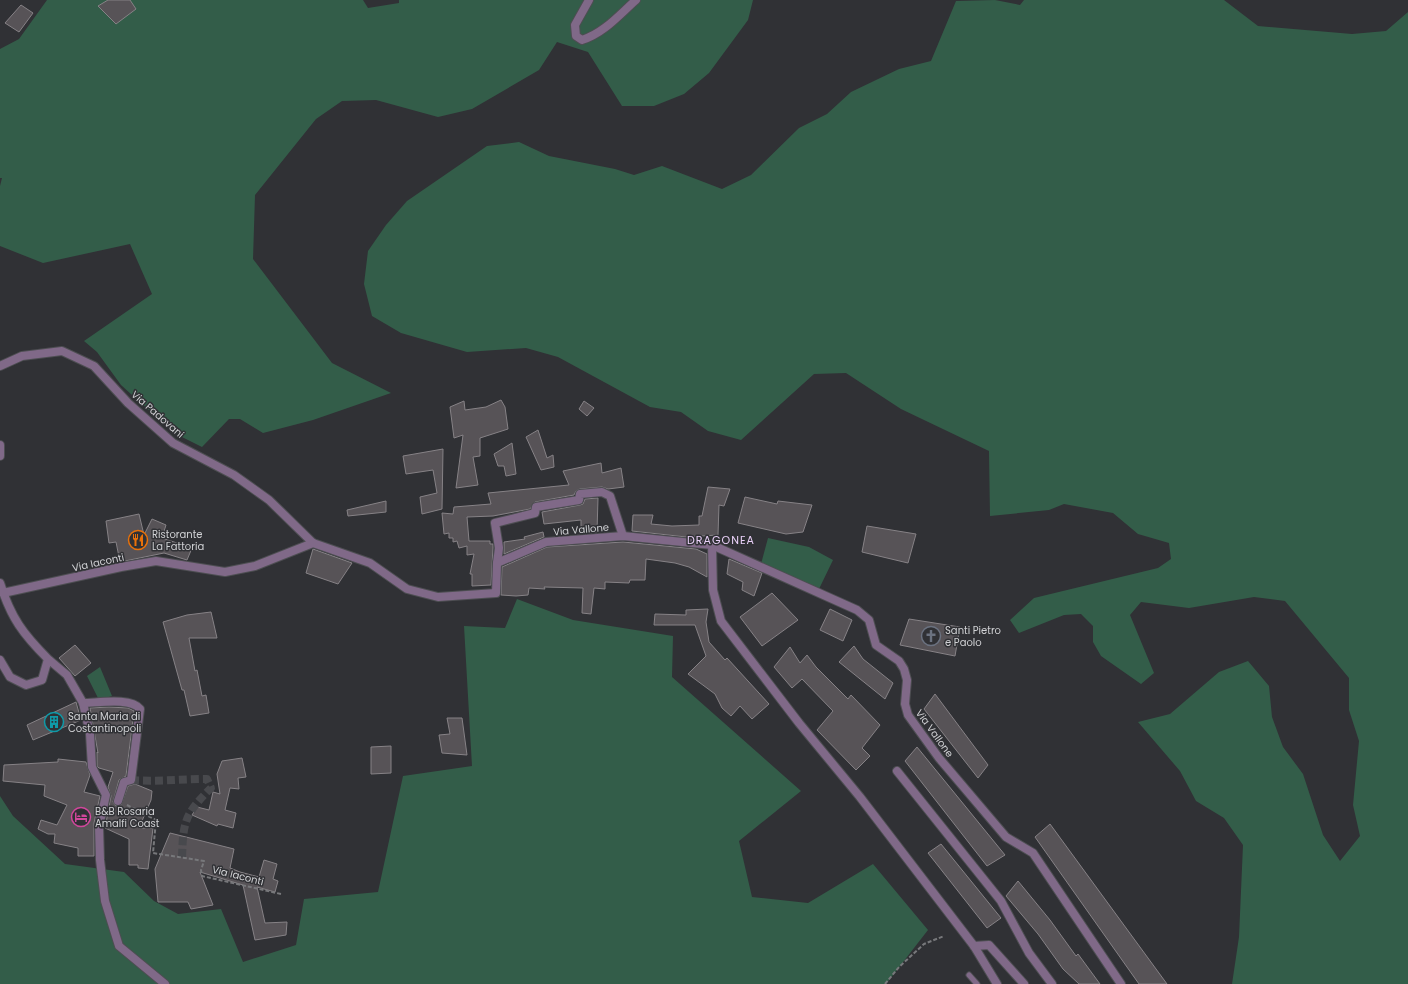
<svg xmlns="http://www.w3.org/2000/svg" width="1408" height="984" viewBox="0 0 1408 984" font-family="Poppins,sans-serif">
	<rect width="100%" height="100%" fill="#303135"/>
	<path fill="#335d49" d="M47,0H363L368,8L399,3V0H753L748,20L709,73L684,94L654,106H622L588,52L557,42L539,70L472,109L438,117L376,100L342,101L316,119L255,195L253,259L332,363L391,393L313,420L263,433L240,419H229L202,447L174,433L121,385L97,352L84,341L152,294L130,244L43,263L0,246V186L2,178H0V49L19,39Z
		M995,0L1020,5L1024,0H1224L1258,26L1352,34L1386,31L1408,12V984H1232L1239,937L1243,845L1224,818L1196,801L1180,771L1138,722L1170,714L1219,672L1248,661L1269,686L1272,717L1283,747L1303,774L1323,835L1340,861L1360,836L1353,805L1359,741L1349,710V678L1285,601L1254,597L1189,608L1141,602L1130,615L1154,673L1141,684L1101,656L1093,642V626L1081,614L1064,615L1019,633L1010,620L1034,598L1158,568L1171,559L1169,543L1138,534L1113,513L1064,504L1049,510L990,516L989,451L901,409L846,373L814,374L741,440L708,431L681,412L650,407L558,357L526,348L467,352L401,333L372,316L364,284L368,251L386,225L407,201L487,146L519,142L549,156L615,169L634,175L662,166L722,189L751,175L799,128L827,114L851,92L899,69L931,61L956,1Z
		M768,538L809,547L833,560L819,589L761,564Z
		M517,599L573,620L673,636L672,677L801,791L739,841L752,897L808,903L873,864L928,930L886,984H0V796L13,816L65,864L124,872L154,901L178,914L221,909L243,962L296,945L304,899L378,892L403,776L472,766L464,626L505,628Z
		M100,667L112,696L99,700L87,676Z"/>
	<path fill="#575357" stroke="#868286" d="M108,0H130L136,9L116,24L98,6Z
		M21,5L33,13L19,32L5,23Z
		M501,400L505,407L508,429L480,438V456L473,457L478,485L456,488L463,435L454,438L450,407L464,401L465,410L486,407Z
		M584,401L594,408L587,416L579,409Z
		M538,430L547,458L553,455L554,467L541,470L526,437Z
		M512,443L516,474L506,476L504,466H498L494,454Z
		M443,449L442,509L422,514L420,497L437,493L433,470L406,474L403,456Z
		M601,463L602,473L621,468L624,487L608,489L602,487L580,489L576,491L574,495L535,502L530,509L493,516L467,517L469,541H490V544H493V548L491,585L472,586V574H470L474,554L467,555V546L459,548L457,541L453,542V538H449V533L444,534L442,513L453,514L454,507L491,504L488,493L569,485L563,471Z
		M708,487L730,489L724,506L719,505L718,535L686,537L632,531L633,515H653L651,524L672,526L699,525V516H702Z
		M745,497L777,504L778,501L812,505L803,532L786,534L738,523Z
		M598,498L597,532L581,534V520L544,524L542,512L580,505L583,504L585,499Z
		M386,501V512L348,516L347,510Z
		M139,514L144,535L152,519L166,525L162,538L192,548L187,560L164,553L120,562L116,542L109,543L106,521Z
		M867,526L916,534L908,563L862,552Z
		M543,532L544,537L504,554V542L525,539L524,537Z
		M623,542L696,549L707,554V577L689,567L675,563L646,559L645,580H630L629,583L605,582V589L594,588L591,614L582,613L583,588L544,587L545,589L529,588L528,595L516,596L501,595L502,567L547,547Z
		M313,549L352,563L338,584L306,573Z
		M729,559L762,573L754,596L742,590L743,582L727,574Z
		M772,593L798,620L762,646L740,617Z
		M708,609L706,622L709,642L725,660L727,658L769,704L752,719L740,706L731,716L722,708L715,694L688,674L706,656L695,625H654L655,614L686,615V610Z
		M830,609L852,620L843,641L820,630Z
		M211,612L217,638H189L195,671L197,670L202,696L206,695L209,713L190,716L184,690H182L163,622L187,615Z
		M909,619L960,627L955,656L900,645Z
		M75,645L91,663L75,676L59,658Z
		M854,646L863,659L893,683L885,699L839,662Z
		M790,647L800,663L807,655L816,667L848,699L851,695L880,725L862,748L870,756L856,770L817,730L833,711L802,679L792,688L774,667Z
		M935,694L988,765L978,778L924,709Z
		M76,702L81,720L33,740L27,725Z
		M109,707L128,708L134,711L126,776L119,780L113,802L116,806L121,805L128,786L135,784L152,791L151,800L139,828H153L148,869L138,868V865H129V839L105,828L111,796L108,787L113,772L99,768L97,766V752L98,753L90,708Z
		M447,718H462L467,755L442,753L439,735L450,734Z
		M391,746V773L371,774V747Z
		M917,747L1005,855L987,866L905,761Z
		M242,758L246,777L238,778L239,789L230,788L225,810L236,813L233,828L218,824L217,826L192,815L197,807L209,810L213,792L220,794L217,774L222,761Z
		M58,759L86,762L90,775L84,792L100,796L94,823V856H78V848L54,843L55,834H48L38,829L41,820L57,825L67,805L44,796L45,785L3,781L4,765L58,762Z
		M1050,824L1167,984H1139L1035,837Z
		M170,833L234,849L230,868L240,872L259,877L264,860L277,864L273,879L278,881L275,892L257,887L265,923L287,922L286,935L255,940L243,885L200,872L213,905L191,909L188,902H158L155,869Z
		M941,844L1001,918L987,928L928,853Z
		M1018,881L1050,920L1076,956L1078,954L1100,984H1079L1063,969L1038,934L1006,896Z"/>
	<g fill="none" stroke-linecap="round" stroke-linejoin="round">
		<path stroke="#48494d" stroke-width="8" stroke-dasharray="8 4" stroke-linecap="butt" d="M131,780C156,782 181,779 207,779L211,788C185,814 183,821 182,858"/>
		<defs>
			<path id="service" d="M969,975L977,984"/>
			<path id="pedestrian" d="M497,563L499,548L495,523L535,513L536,507L579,500L580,494L602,492L610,496L623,536
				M83,703C97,703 131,697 140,709L131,780L124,782L118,801"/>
			<path id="minor" d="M589,0L575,25L576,36L582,40C604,33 619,15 636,0
				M0,445V456
				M712,545L857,610L869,620L876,645L899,661L904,669L907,680L905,704L908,715L939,758L1006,837L1033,853L1121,984
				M0,583C11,618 23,634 48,659L42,680L26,685L10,677L0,660
				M3,593L121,567L156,561L225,572L255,566L313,543
				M48,659L67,675L83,703L90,734L92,767L106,795L99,826L100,860L105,901L119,946L165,984
				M897,771L1001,901L1029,953L1052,984
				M974,946L989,945L1024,984"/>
			<path id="tertiary" d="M0,366L22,356L62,351L94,366L128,403L173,443L234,475L269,500L313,543L370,563L407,589L438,597L496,593L497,563L546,542L623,536L712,545L713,590L721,621L799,723L860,797L974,946L997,984"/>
		</defs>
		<use href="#service" stroke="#4d4e52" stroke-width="7"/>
		<use href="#pedestrian" stroke="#4d4e52" stroke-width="10"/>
		<use href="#minor" stroke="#4d4e52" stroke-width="10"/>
		<use href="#tertiary" stroke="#4d4e52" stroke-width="10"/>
		<path stroke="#77787b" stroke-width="2" stroke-dasharray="4 2" stroke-linecap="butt" d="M127,805L156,820L153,853L204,861L201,870L202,876L281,894
			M885,984L899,967L924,944L944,936"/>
		<use href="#service" stroke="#806988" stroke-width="5"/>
		<use href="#pedestrian" stroke="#806988" stroke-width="8"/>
		<use href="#minor" stroke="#806988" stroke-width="8"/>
		<use href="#tertiary" stroke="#806988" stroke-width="8"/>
	</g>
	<defs>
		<symbol id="restaurant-ring" viewBox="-11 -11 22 22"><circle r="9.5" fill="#303135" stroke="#e8710a" stroke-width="1.5"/><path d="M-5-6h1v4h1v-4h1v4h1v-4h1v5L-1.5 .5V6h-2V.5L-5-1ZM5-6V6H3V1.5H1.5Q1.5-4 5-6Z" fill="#e8710a"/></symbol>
		<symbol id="church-ring" viewBox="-11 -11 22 22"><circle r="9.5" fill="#303135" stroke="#6b7280" stroke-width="1.5"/><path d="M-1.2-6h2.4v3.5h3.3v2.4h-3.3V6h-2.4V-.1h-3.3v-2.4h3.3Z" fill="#6b7280"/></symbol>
		<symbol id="building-ring" viewBox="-11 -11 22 22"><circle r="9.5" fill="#303135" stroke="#0f9aa8" stroke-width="1.5"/><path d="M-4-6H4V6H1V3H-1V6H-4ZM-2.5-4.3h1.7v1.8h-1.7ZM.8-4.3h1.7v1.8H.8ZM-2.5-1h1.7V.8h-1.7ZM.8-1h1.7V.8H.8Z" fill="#0f9aa8"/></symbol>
		<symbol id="hotel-ring" viewBox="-11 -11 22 22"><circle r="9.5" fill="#303135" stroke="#d1479c" stroke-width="1.5"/><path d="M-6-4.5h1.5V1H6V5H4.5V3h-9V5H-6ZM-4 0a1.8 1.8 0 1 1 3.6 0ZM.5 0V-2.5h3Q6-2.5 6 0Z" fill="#d1479c"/></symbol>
	</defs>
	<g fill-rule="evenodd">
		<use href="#restaurant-ring" x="127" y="529" width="22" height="22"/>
		<use href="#church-ring" x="920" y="625" width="22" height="22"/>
		<use href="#building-ring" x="43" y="711" width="22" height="22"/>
		<use href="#hotel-ring" x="70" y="806" width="22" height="22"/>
	</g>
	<g text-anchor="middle" stroke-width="3" stroke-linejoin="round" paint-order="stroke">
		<g font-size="10" fill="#d0d1d4" stroke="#303135">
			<text transform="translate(158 414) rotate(41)" y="4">Via Padovani</text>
			<text transform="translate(581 529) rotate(-5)" y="4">Via Vallone</text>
			<text transform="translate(98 562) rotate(-12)" y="4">Via Iaconti</text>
			<text transform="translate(935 733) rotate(54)" y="4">Via Vallone</text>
			<text transform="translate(238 875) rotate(14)" y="4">Via Iaconti</text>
		</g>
		<g font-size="10" fill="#d0d1d4" stroke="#303135" text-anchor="start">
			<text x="152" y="538">Ristorante<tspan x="152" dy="12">La Fattoria</tspan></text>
			<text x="945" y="634">Santi Pietro<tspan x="945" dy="12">e Paolo</tspan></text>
			<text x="68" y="720">Santa Maria di<tspan x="68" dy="12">Costantinopoli</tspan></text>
			<text x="95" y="815">B&amp;B Rosaria<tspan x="95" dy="12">Amalfi Coast</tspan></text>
		</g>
		<g font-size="11" letter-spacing="1" fill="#e9d0f8" stroke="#303135">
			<text x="721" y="544">DRAGONEA</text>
		</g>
	</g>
</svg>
